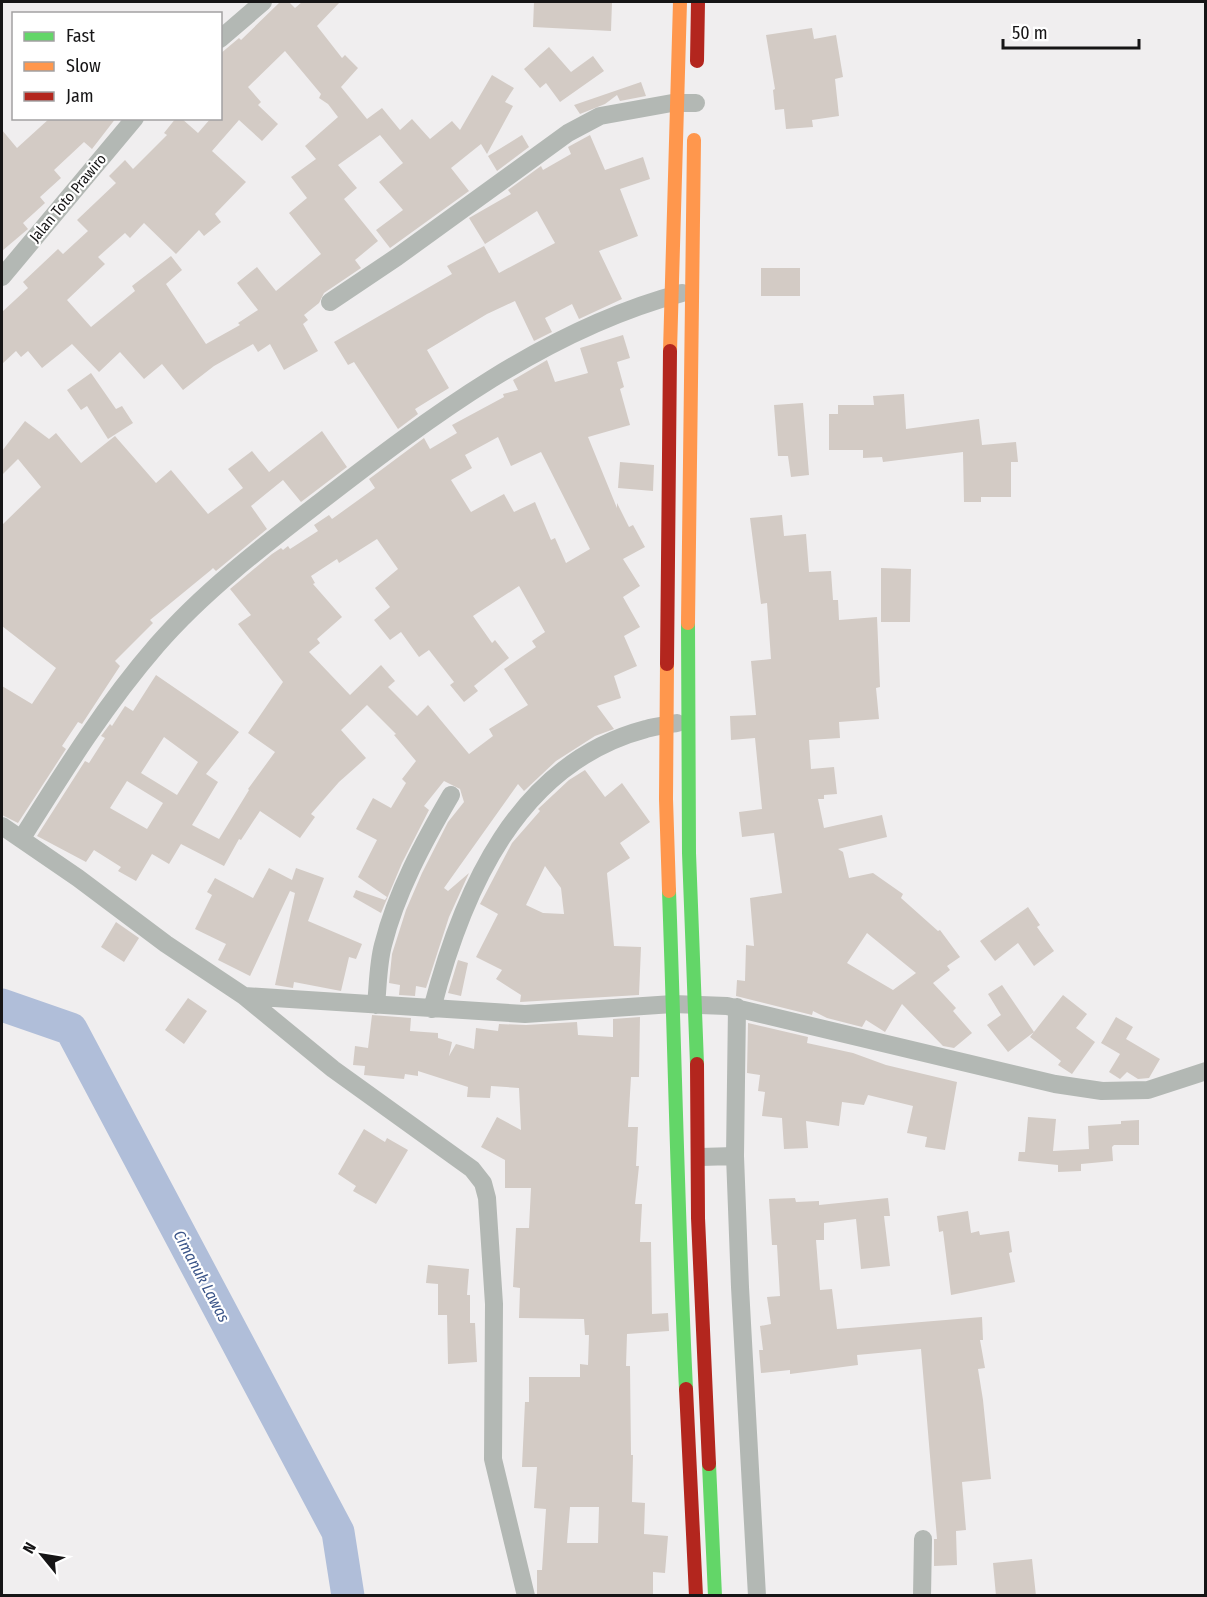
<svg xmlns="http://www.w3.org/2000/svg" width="1207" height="1597" viewBox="0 0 1207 1597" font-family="'Fira Sans Condensed',sans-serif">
	<rect width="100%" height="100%" fill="#f0eeef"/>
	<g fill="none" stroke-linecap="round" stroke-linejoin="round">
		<path stroke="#b0bed9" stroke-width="33" d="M2,1005L71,1029L338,1532L348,1596"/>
	</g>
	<path fill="#d3cbc5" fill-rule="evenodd" d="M280,2H289L295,8L302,2H340L317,26L342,58L345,55L358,68L341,87L367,119L382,108L400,130L412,119L430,139L452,121L460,130L492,75L514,88L505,102L513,106L487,154L481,144L451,168L469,191L390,248L376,230L403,210L379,182L403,163L380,135L338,165L357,188L344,199L378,241L355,260L361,268L324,293L319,303L304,315L308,320L303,324L318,351L284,370L270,344L258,352L253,344L214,366L183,390L162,364L144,379L120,352L99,372L72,344L42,368L28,351L21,357L16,351L2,364V312L28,288L23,282L58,249L63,254L88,231L77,220L116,183L109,176L125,160L133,169L167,135L164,133L176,118H181L198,133L211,118H220V54L239,38L241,40ZM285,51L321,94L319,98L328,104L338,117L305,146L316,159L291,177L307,198L289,213L321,254L276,291L257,267L237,283L258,310L238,323L240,325L206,344L166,284L182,270L171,256L132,286L135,291L91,327L67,300L105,264L98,257L125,233L130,238L144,223L176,254L199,230L204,236L221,222L215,214L246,182L212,151L239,120L262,141L278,124L258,105L261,102L248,87Z
		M534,2H612L611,31L533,27Z
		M812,28L814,39L836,35L843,77L835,79L839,116L812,120L813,127L786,129L784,109L775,110L773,90L775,89L766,35Z
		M549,47L571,72L593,56L604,71L560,102L546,83L540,88L524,69Z
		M641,82L646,96L620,101L617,95L605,104L580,114L574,105Z
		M50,118H116L92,149L84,142L54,170L61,178L40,197L45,203L23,223L28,229L2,251V130L17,148Z
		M522,135L529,147L497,171L488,156Z
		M590,135L605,170L643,157L650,179L620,189L638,236L599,251L622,299L579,319L572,304L545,318L552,332L534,341L515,301L487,314L427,350L449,388L415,409L418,414L398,429L354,362L348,365L334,342L452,274L447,266L484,246L499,273L555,243L537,211L485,244L469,218L511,194L508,190L541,166L543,170L571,154L568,147Z
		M761,268H800V296H761Z
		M623,335L630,358L617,362L624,387L620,389L630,425L588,437L617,508V503L629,527L633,525L645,547L623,559L640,586L623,597L640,627L624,636L637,666L614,676L621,698L597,706L614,729L595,736L556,761L524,791L518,784L444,888L448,891L469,873L449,917L426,988L416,986L415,996L399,995L400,985L389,983L392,954L406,910L422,873L448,822L464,802L460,789L444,781L424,806L429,810L402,863L381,913L353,897L356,890L385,900L387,897L358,877L377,840L356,829L373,798L391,808L406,783L402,779L416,761L394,735L396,734L367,705L341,730L366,758L339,782L311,814L315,817L300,838L260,811L241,840L239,839L224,866L181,844L169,864L152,854L136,881L118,871L121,867L94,850L86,862L37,836L85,761L89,763L105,738L101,736L110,724L112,726L125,706L133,711L156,675L239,732L206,774L218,782L192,825L219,839L249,790L248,789L275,752L248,733L283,682L238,624L251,615L230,589L272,554L281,548L283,550L288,546L290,549L318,531L314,525L329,515L332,519L375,488L369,479L424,438L430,449L457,433L452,425L504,397L503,394L518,390L513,380L547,360L555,382L588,373L580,348ZM498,437L511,466L541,452L590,549L566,563L555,538L551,540L535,502L514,512L504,494L471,512L451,480L472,468L465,455ZM377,539L398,569L375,588L390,607L374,620L390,640L401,632L419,657L429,650L454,682L450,685L464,702L478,691L474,686L509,658L495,640L492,643L473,616L519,586L545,632L532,641L536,647L504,669L528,705L489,729L493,736L469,754L428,705L417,716L388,687L395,681L381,665L350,695L309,652L320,643L317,639L342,617L313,584L315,583L311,576L337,559L339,563ZM164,737L198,762L177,795L141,773ZM127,781L163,803L147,829L110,808Z
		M91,373L116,409L122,406L133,423L108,439L87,406L81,410L67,390Z
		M904,394L906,429L979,419L982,445L1016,442L1018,462H1011V497H981V502H964L963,452L883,462L882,457L863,458V450H829V414H838V405H874L873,396Z
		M803,403L809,475L791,477L788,456H778L774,405Z
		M25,421L49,439L56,433L81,463L115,436L156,483L171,470L208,514L243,488L228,469L252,451L269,472L322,431L347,467L301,502L283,480L251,506L267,529L216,571L213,568L211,570L150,620L153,623L115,661L120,666L82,724L78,722L62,746L66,749L18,823L2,815V686L32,704L56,668L2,626V525L41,487L18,459L2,475V451Z
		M620,462L654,465L653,491L618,488Z
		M782,515L784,536L806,534L809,572L831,571L833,600H838L839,620L877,617L880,687L876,688L879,719L839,722L840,738L809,740L811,769L834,767L837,794L824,795V799H818L824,828L882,815L887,837L838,849L843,852L849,878L873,873L903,894L901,898L938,931L940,930L960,957L947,966L950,970L933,983L956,1008L953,1011L972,1033L954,1048L943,1046L902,1004L885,1032L866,1020L862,1027L827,1018L813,1011L812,1015L736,996L737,980L745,981L746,945L754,946L750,898L782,893L774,833L742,837L739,812L762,809L755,738L731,740L730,716L756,715L751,661L771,659L767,603L761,604L750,518ZM867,933L916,973L893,990L847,963Z
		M881,568L911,569L910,622H881Z
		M585,770L605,797L622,783L650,822L620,843L630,858L607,873L614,946L641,947L639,995L520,1002L521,995L496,979L502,970L476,957L498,914L480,904L512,843L540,811L538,809L569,780ZM545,866L561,888L564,914L543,913L526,905Z
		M269,868L292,880L296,868L324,878L308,921L362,944L356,959L349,957L341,991L294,982L293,988L275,985L295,893L290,891L250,976L218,960L226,944L195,929L212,895L207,892L215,878L253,898Z
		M1028,907L1040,925L1037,927L1054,951L1034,966L1018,943L995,961L980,941Z
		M116,922L139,938L124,962L101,947Z
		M458,960L468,963L461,996L448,993Z
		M1002,985L1034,1032L1008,1052L987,1025L1001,1015L988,994Z
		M1063,995L1087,1014L1076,1028L1095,1042L1072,1074L1058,1065L1061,1061L1030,1037Z
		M188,998L207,1011L184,1044L165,1030Z
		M372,1015L411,1018L410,1031L438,1033V1038L452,1042L449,1056L456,1044L474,1049L476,1028L498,1031L499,1024L526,1025L577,1022L578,1035L613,1037V1019L640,1017L639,1077H631L628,1127H638L636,1166H639L635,1204H642L640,1242H651L652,1314L668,1313L669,1331L627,1334L626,1366H630L631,1455H633L632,1502L645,1503L644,1534L668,1536L665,1573L653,1572V1596H537V1570H542L546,1509L534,1508L537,1467H522L525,1402H529V1377H580V1364L588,1365L589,1335H585L584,1319L519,1318L520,1288L513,1287L516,1228H529L531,1188H505V1160L481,1147L497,1117L521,1130L519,1088L491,1086L490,1098L467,1097L468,1087L418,1071V1076L405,1074L404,1079L364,1075L365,1066L353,1065L355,1046L368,1048ZM570,1507H599L598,1543H567Z
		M1116,1017L1133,1027L1126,1039L1160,1059L1149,1078L1138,1079L1127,1072L1120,1079L1109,1072L1120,1054L1101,1043Z
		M748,1023L808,1037L807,1043L853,1053L886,1065L957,1082L945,1150L925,1147L927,1137L907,1133L913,1106L868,1095L864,1105L842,1102L839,1126L806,1121L808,1148L784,1149L782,1118L762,1116L765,1092L758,1091L760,1075L747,1073Z
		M1028,1117L1056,1119L1053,1151L1089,1149L1088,1126L1121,1124V1121L1139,1120V1145H1114L1112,1147L1113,1161L1081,1164V1171L1058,1172V1165L1018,1161L1019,1152H1025Z
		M364,1129L385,1142L387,1138L408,1150L376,1204L353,1191L356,1186L338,1174Z
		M795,1198L796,1202L819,1201V1205L888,1198L890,1216H884L890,1266L861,1269L856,1219L824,1223V1240H816L820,1290L832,1289L837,1329L982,1317L983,1340H980L985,1368L978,1369L983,1400L991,1479L962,1482L966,1530L956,1531L957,1565L934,1566V1539H937L921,1349L857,1355L858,1365L790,1374V1370L761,1373L759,1350H763L760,1326L771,1324L767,1297L780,1296L777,1245H772L769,1199Z
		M968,1211L971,1233L979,1231L980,1235L1009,1231L1012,1252L1009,1253L1015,1282L951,1295L943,1231L939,1232L937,1216Z
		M428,1265L469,1269L467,1295H470V1323H475L477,1362L448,1364L447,1315H438V1284L426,1283Z
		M1032,1559L1036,1596H996L993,1563Z"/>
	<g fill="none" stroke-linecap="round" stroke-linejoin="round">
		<path stroke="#b3b8b4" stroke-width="18" d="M220,39L263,2
			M2,277L135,118
			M330,302L397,257L568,133L600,116L672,103H696
			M2,826L78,878L166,944L244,996L525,1014L673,1004L727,1006L1055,1084L1102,1091L1148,1090L1206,1071
			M22,838C64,771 105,705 157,645C204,591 263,546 320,502C430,417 546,329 682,293
			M244,996L333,1069L472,1169L483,1183L487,1198L494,1304L493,1459L526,1596
			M376,1005C378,985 378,964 383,945C396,893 424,841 451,795
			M737,1007L735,1156L740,1287L757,1596
			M432,1009C462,892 517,763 646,729C656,726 667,725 677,723
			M700,1157L735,1156
			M922,1596L923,1539"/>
		<path stroke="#63d668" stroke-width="14" d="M688,623L689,853L697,1064
			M669,891C675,1057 678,1223 686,1389
			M709,1464L715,1596"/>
		<path stroke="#ff974d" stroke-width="14" d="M670,351L680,2
			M688,623L694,140
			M667,664L666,799L669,891"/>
		<path stroke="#b3261e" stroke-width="14" d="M697,61L698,2
			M667,664L670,351
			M697,1064L698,1218L709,1464
			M686,1389L696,1596"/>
	</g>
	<g text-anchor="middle" stroke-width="4.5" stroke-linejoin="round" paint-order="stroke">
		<g font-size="15" fill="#161516" stroke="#fff">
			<text transform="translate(68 198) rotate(-50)" y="5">Jalan Toto Prawiro</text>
		</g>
		<g font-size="16" font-style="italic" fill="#3a5488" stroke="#fff">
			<text transform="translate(202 1276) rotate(62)" y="6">Cimanuk Lawas</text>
		</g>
	</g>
	<rect width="1207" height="1597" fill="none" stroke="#161516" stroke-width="6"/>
	<rect x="12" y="12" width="210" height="108" fill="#ffffff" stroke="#a2a1a2" stroke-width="1.5"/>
	<rect x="24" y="32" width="30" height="9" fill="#63d668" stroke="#a2a1a2" stroke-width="1.5"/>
	<text x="66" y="42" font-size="18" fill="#161516">Fast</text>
	<rect x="24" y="62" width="30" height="9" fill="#ff974d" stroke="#a2a1a2" stroke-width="1.5"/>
	<text x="66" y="72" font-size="18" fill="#161516">Slow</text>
	<rect x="24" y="92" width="30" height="9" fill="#b3261e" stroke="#a2a1a2" stroke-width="1.5"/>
	<text x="66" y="102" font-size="18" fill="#161516">Jam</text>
	<g transform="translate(42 1555) rotate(300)" stroke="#ffffff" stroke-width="4.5" paint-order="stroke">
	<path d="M0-4.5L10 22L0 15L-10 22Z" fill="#161516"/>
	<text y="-9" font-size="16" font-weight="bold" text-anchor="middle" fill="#161516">N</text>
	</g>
	<path d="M1003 39v9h136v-9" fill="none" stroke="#161516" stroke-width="3"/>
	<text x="1012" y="39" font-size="18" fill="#161516" stroke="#ffffff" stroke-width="4.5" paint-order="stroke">50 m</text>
</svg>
